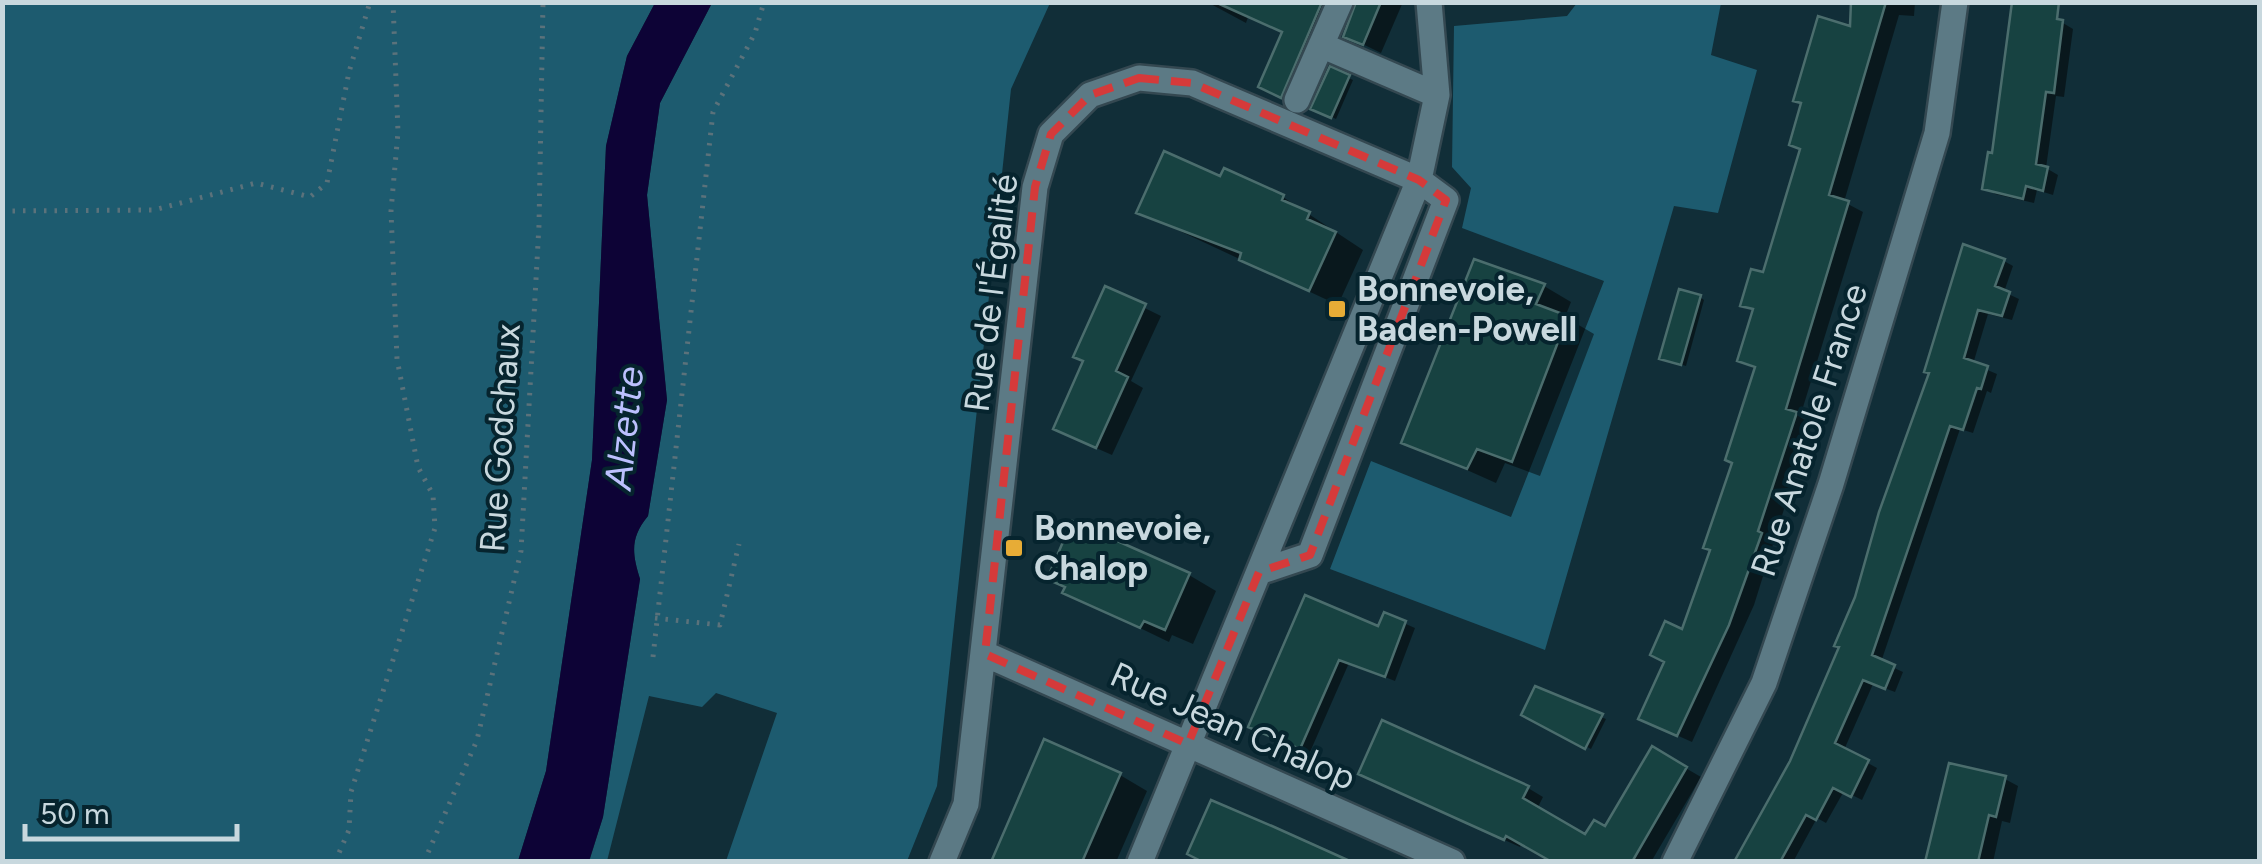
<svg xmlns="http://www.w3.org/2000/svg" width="2262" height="864" viewBox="0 0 2262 864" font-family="Figtree,sans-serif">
	<rect width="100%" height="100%" fill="#112e38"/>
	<path fill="#1d5b6f" d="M9,2L655,3L627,56L606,146L592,460L546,771L518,861H3V7Z
		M712,3H1050L1011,89L937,786L907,861H726L777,713L716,693L702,707L649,696L607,861L589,862L603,817L640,579C632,553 630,538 648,516L667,400L647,195L660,103Z
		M1577,3H1721L1711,55L1757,70L1718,213L1674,206L1545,650L1330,569L1371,461L1511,517L1604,281L1462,228L1471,188L1452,167L1454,26L1567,16Z"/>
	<path fill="#0d0336" d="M655,3H712L660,103L647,195L667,400L648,516C630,538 632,553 640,579L603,817L589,861H518L546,771L592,460L606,146L627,56Z"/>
	<path fill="#0007" d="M1207,2H1346L1300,106L1279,96L1284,33L1248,17L1246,23Z
		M1357,2H1403L1381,53L1346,36Z
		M1854,2H1915L1914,16L1899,15L1844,202L1863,212L1800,417L1811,423L1754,605L1692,742L1656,726L1713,550L1756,370L1740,360L1755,311L1743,305L1765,276L1852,29Z
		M2063,23L2073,29L2064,97L2056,96L2046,168L2058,175L2053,195L2037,190L2034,203L1995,194L1985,187Z
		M1331,70L1353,80L1336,119L1313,108Z
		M1225,171L1283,197L1363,250L1338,305L1139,212L1221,180Z
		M2004,261L2013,266L2004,292L2019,299L2012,320L1988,314L1973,364L1997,374L1991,393L1987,391L1973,433L1960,429L1881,662L1903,672L1895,692L1873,684L1844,750L1877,768L1862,800L1844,791L1826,823L1817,818L1793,862H1738L1793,762L1842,647L1931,373Z
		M1544,286L1571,302L1565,317L1594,334L1540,476L1505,463L1496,483L1404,442Z
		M1106,289L1161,316L1131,381L1143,388L1112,455L1071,437Z
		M1700,297L1704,300L1686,366L1666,360Z
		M1189,575L1216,591L1193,644L1172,635L1169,642L1065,592Z
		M1385,615L1415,628L1395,681L1349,663L1310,752L1251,726L1379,630Z
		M1536,690L1606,719L1591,749L1524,714Z
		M1653,749L1701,777L1651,862H1557L1522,842L1520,847L1376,782L1528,788L1543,797L1537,809L1586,837L1606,830Z
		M1120,775L1147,791L1116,862H994Z
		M2005,779L2018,786L2010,823L2002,821L1993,862H1928Z"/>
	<path fill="#174241" stroke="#4b6d6d" stroke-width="2.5" d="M1215,2H1322L1281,98L1258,87L1282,32Z
		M1356,2H1381L1363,45L1343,37Z
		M1851,2H1886L1829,195L1849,201L1786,409L1797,412L1758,531L1762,533L1729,625L1677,736L1638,719L1664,662L1650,655L1665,621L1682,629L1710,550L1703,548L1732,463L1725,460L1755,367L1737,361L1753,309L1740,306L1751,269L1763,272L1800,149L1789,145L1801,103L1793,101L1818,16L1850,26Z
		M2012,2H2059L2057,19L2063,20L2054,93L2046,92L2036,164L2048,167L2043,191L2026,186L2023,199L1982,189L1988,152L1992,153Z
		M1330,66L1350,75L1331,118L1310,109Z
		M1164,151L1220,176L1224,168L1284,195L1282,200L1310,212L1307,219L1336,232L1309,291L1239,260L1241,253L1136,213Z
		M1963,244L2005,259L1995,286L2010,292L2002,316L1978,310L1964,358L1988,366L1981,389L1977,388L1963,430L1950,426L1872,655L1895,665L1885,689L1863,680L1835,743L1869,760L1851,797L1833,788L1816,820L1806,815L1780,862H1734L1790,761L1839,647L1834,646L1855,597L1879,512L1929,373L1924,372Z
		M1474,259L1545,284L1536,304L1568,316L1512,462L1477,449L1467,469L1401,443Z
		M1105,286L1146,304L1116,371L1128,377L1096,448L1053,429L1083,361L1073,357Z
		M1679,289L1701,295L1681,365L1659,359Z
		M1072,521L1190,573L1165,630L1144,621L1140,628L1062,593L1065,587L1047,579Z
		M1305,595L1378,626L1384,612L1406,621L1385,677L1339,660L1300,749L1248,727Z
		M1535,686L1603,714L1585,749L1521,715Z
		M1382,720L1529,786L1523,798L1585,834L1594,820L1605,826L1652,746L1687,767L1632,862H1552L1506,836L1504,840L1358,774Z
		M1044,739L1121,773L1082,862H991Z
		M1949,763L2006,776L1996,817L1989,815L1978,862H1925Z
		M1211,800L1272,826L1352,862H1203L1187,854Z"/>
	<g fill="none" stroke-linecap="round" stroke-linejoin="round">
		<defs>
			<path id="minor" d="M1321,45L1437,95
				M1297,100L1340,2
				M985,654L1452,862
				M942,862L966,804L1035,187L1051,134L1090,95L1139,78L1192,83L1419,180L1446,200L1310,555L1259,572
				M1140,862L1419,180L1437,95L1429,2
				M1675,862L1764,683L1831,484L1937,133L1955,2"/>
		</defs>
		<use href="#minor" stroke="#344851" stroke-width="30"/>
		<path stroke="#5b727b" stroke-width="5" stroke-dasharray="2.5 8" stroke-linecap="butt" d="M2,211L154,210L256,183L310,197L327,183L349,72L370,2
			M655,618L720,625L739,544
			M653,657L713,112L755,33L764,2
			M335,862L349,830L351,792L435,528L433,495L418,467L397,359L391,211L398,132L393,2
			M424,862L477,740L521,551L539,225L543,2"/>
		<use href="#minor" stroke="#5c7a85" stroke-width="25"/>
	</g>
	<path fill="none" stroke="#d53a3a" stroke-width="8" stroke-dasharray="20 12" stroke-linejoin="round" d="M1139,78L1192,83L1419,180L1446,200L1310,555L1259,572L1188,744L985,654L1035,187L1051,134L1090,95Z"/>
	<g fill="#e7ac36" stroke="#06242e" stroke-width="4">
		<rect x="1327" y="299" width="20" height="20" rx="5"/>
		<rect x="1004" y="538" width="20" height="20" rx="5"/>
	</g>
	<g text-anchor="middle" stroke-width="8" stroke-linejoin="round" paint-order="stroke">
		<g font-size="35" font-weight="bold" fill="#c8d8de" stroke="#06242e" text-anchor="start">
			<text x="1357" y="301">Bonnevoie,<tspan x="1357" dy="40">Baden-Powell</tspan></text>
			<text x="1034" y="540">Bonnevoie,<tspan x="1034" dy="40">Chalop</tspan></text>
		</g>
		<g font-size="35" fill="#c8d8de" stroke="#06242e">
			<text transform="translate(991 293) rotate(-83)" y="12">Rue de l'Égalité</text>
			<text transform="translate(1809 430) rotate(-72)" y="12">Rue Anatole France</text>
			<text transform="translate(500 438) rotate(-86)" y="12">Rue Godchaux</text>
			<text transform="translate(1233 726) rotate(24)" y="12">Rue Jean Chalop</text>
		</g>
		<g font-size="38" font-style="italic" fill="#bcc0fe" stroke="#06242e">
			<text transform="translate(624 428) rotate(-84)" y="13">Alzette</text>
		</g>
	</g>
	<rect width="2262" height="864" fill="none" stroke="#c8d8de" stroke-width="10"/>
	<path d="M25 824v15h212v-15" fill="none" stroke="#c8d8de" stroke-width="5"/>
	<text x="40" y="824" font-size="30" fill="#c8d8de" stroke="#06242e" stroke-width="8" paint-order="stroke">50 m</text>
</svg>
